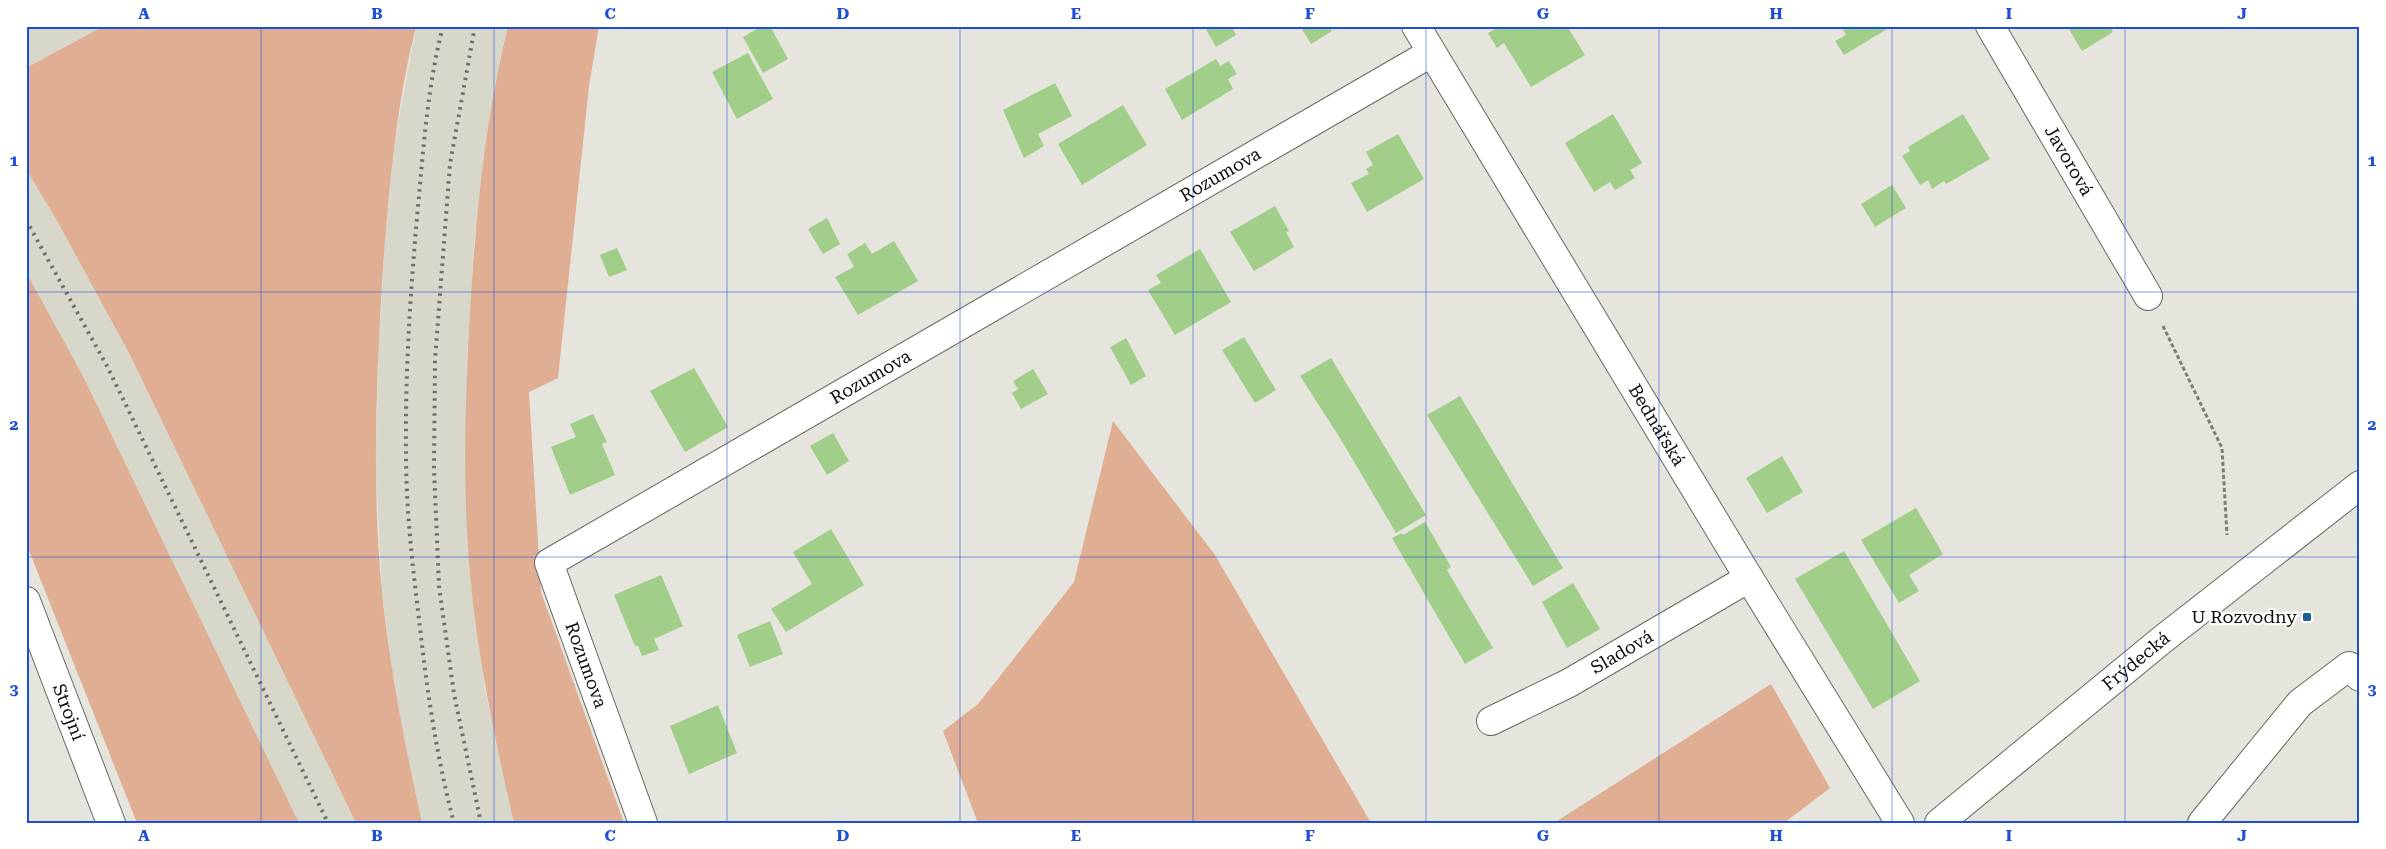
<svg xmlns="http://www.w3.org/2000/svg" width="2386" height="849" viewBox="0 0 2386 849" font-family="'Roboto Serif',serif">
	<rect width="100%" height="100%" fill="#e5e5de"/>
	<path fill="#d8d8ca" d="M26,26H104L26,68Z
		M416,26H508L500,59L474,242L467,362L466,469L471,583L485,690L514,823H422L396,704L382,591L376,470L378,358L385,235L392,156Z
		M26,169L56,219L130,355L356,823H299L84,378L26,272Z"/>
	<path fill="#e0ae92" d="M104,26H416C395,110 388,196 382,282C376,385 372,490 382,592C390,670 405,746 422,823H356L130,355L56,219L26,169V68Z
		M508,26H599L589,86L558,378L529,392L541,592L624,823H514C496,744 479,665 471,584C462,494 465,401 470,310C476,214 485,120 508,26Z
		M26,272L84,378L299,823H137L26,543Z
		M1113,421L1215,555L1371,823H978L943,731L978,704L1074,582Z
		M1771,684L1830,788L1784,823H1554Z"/>
	<path fill="#a1ce88" d="M762,26H770L788,59L763,73L743,37Z
		M1204,26H1231L1236,35L1216,47Z
		M1300,26H1329L1332,31L1311,44Z
		M1500,26H1567L1585,55L1531,87L1504,43L1497,48L1488,33Z
		M1841,26H1892L1844,55L1835,41L1846,35Z
		M2067,26H2110L2113,32L2082,51Z
		M748,53L773,99L737,119L712,72Z
		M1216,59L1220,66L1229,61L1237,74L1228,79L1233,89L1182,120L1165,89Z
		M1055,83L1072,116L1038,134L1044,146L1024,158L1003,110Z
		M1123,105L1147,145L1082,185L1058,144Z
		M1613,114L1642,163L1630,170L1635,178L1615,190L1610,182L1594,192L1565,143Z
		M1963,114L1990,159L1946,184L1944,181L1932,189L1928,180L1920,185L1902,156L1910,151L1908,147Z
		M1398,134L1424,179L1367,212L1351,183L1369,174L1366,169L1373,165L1366,152Z
		M1892,185L1906,208L1875,227L1861,204Z
		M1275,206L1289,231L1286,232L1294,247L1254,271L1230,232Z
		M827,218L840,244L823,254L808,229Z
		M894,241L918,281L858,315L835,277L854,267L847,254L865,243L872,254Z
		M617,248L627,270L609,277L600,255Z
		M1200,249L1231,302L1175,335L1148,290L1161,283L1156,275Z
		M1244,337L1276,390L1255,403L1222,350Z
		M1126,338L1146,376L1131,385L1110,347Z
		M1331,358L1426,515L1396,533L1340,438L1300,376Z
		M694,368L728,427L685,452L650,391Z
		M1033,369L1048,394L1021,409L1012,393L1018,389L1013,381Z
		M1460,396L1563,568L1533,586L1427,415Z
		M593,414L607,442L602,444L615,475L570,495L551,447L576,437L570,424Z
		M833,433L849,461L827,475L810,446Z
		M1782,456L1803,492L1767,513L1746,478Z
		M1916,508L1943,554L1909,575L1919,591L1899,603L1861,540Z
		M1425,522L1451,567L1447,570L1493,648L1465,664L1392,538L1402,533L1403,535Z
		M831,529L864,585L786,632L771,609L812,584L793,552Z
		M1844,551L1920,681L1873,709L1795,579Z
		M661,575L683,626L654,639L659,650L642,656L638,646H635L614,595Z
		M1573,583L1600,629L1567,648L1542,602Z
		M770,621L783,654L750,667L737,635Z
		M718,705L737,753L689,774L670,726Z"/>
	<g fill="none" stroke-linecap="round" stroke-linejoin="round">
		<defs>
			<g id="street">
				<path id="s1" d="M1416,26L1749,578L1900,823"/>
				<path id="s2" d="M1990,26L2148,296"/>
				<path id="s3" d="M26,601L111,823"/>
				<path id="s4" d="M1491,721L1569,683L1749,578"/>
				<path id="s5" d="M643,823L549,563L1431,53"/>
				<path d="M2202,823L2300,703L2349,666L2360,677"/>
			</g>
			<g id="secondary">
				<path id="s6" d="M1939,823L2163,639L2360,485"/>
			</g>
		</defs>
		<use href="#street" stroke="#686863" stroke-width="30"/>
		<use href="#secondary" stroke="#686863" stroke-width="30"/>
		<path stroke="#7c7c78" stroke-width="3" stroke-dasharray="4 2.5" stroke-linecap="butt" d="M2163,326L2222,448L2227,535"/>
		<use href="#street" stroke="#fff" stroke-width="28"/>
		<use href="#secondary" stroke="#fff" stroke-width="28"/>
		<path stroke="#70706b" stroke-width="4" stroke-dasharray="2.5 5" stroke-linecap="butt" d="M443,26C427,88 423,154 417,218C410,297 405,376 406,455C406,515 414,577 421,636C428,699 438,762 454,823
			M475,26L450,164L435,360L434,469L439,586L454,694L481,823
			M26,30L34,26
			M26,220L107,366L328,823"/>
	</g>
	<path fill="none" stroke="#1d4ed8" stroke-width="1" stroke-opacity="0.55" d="M261,26V823M494,26V823M727,26V823M960,26V823M1193,26V823M1426,26V823M1659,26V823M1892,26V823M2125,26V823M26,292H2360M26,557H2360"/>
	<rect fill="#1e5e94" stroke="#fffffe" stroke-width="2" x="2302" y="612" width="10" height="10" rx="2.5"/>
	<g text-anchor="middle" stroke-width="4.5" stroke-linejoin="round" paint-order="stroke">
		<g font-size="18" fill="#0d0d0b" stroke="#fffffe">
			<text dy="6" stroke="none"><textPath href="#s2" startOffset="156">Javorová</textPath></text>
			<text dy="6" stroke="none"><textPath href="#s5" startOffset="1052">Rozumova</textPath></text>
			<text dy="6" stroke="none"><textPath href="#s5" startOffset="648">Rozumova</textPath></text>
			<text dy="6" stroke="none"><textPath href="#s1" startOffset="466">Bednářská</textPath></text>
			<text dy="6" stroke="none"><textPath href="#s4" startOffset="148">Sladová</textPath></text>
			<text dy="6" stroke="none"><textPath href="#s6" startOffset="255">Frýdecká</textPath></text>
			<text transform="translate(586 665) rotate(70)" y="6">Rozumova</text>
			<text dy="6" stroke="none"><textPath href="#s3" startOffset="119">Strojní</textPath></text>
		</g>
		<g font-size="18" fill="#0d0d0b" stroke="#fffffe" text-anchor="end">
			<text x="2297" y="623">U Rozvodny</text>
		</g>
	</g>
	<rect width="2386" height="849" fill="none" stroke="#fffffe" stroke-width="55"/>
	<rect x="28" y="28" width="2330" height="794" fill="none" stroke="#1d4ed8" stroke-width="2"/>
	<g font-size="16" text-anchor="middle" font-weight="bold" fill="#1d4ed8">
		<text x="144" y="19">A</text>
		<text x="377" y="19">B</text>
		<text x="610" y="19">C</text>
		<text x="843" y="19">D</text>
		<text x="1076" y="19">E</text>
		<text x="1310" y="19">F</text>
		<text x="1543" y="19">G</text>
		<text x="1776" y="19">H</text>
		<text x="2009" y="19">I</text>
		<text x="2242" y="19">J</text>
		<text x="14" y="166">1</text>
		<text x="2372" y="166">1</text>
		<text x="14" y="430">2</text>
		<text x="2372" y="430">2</text>
		<text x="14" y="695">3</text>
		<text x="2372" y="695">3</text>
		<text x="144" y="841">A</text>
		<text x="377" y="841">B</text>
		<text x="610" y="841">C</text>
		<text x="843" y="841">D</text>
		<text x="1076" y="841">E</text>
		<text x="1310" y="841">F</text>
		<text x="1543" y="841">G</text>
		<text x="1776" y="841">H</text>
		<text x="2009" y="841">I</text>
		<text x="2242" y="841">J</text>
	</g>
</svg>
